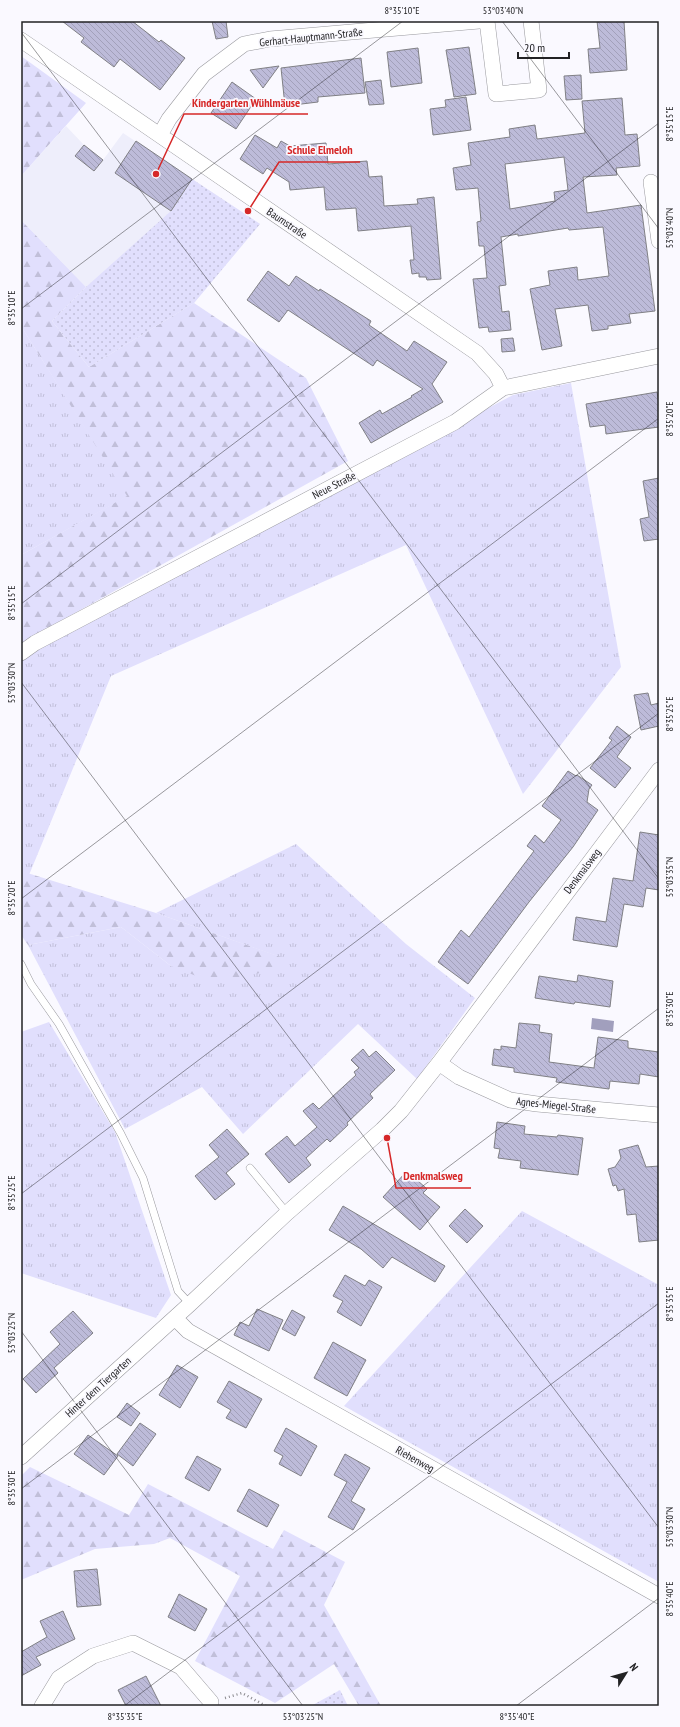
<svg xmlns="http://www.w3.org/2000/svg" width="680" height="1727" viewBox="0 0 680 1727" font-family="'PT Sans Narrow',sans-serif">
	<defs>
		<pattern id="grass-tufts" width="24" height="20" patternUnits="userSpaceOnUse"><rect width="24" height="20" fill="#e1dffd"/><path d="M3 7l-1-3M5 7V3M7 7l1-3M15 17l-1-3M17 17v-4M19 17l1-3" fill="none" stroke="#c1bfd9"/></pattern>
		<pattern id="forest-firs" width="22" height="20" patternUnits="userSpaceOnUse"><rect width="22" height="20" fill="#e1dffd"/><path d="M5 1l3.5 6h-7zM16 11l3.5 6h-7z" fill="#c1bfd9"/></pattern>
		<pattern id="park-dots" width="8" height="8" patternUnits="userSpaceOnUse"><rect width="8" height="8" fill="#e1dffd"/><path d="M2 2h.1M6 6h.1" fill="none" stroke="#c1bfd9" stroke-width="1.8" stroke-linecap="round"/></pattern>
		<pattern id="building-back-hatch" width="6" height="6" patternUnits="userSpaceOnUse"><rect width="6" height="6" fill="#bdbbd9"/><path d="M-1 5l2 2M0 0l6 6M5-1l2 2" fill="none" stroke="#a2a0ba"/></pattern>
	</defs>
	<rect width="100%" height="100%" fill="#faf9ff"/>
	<path fill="#eeeefb" d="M66,126L84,145L103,160L123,133L260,224L194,303L89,367L86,287L21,220V176Z"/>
	<path fill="url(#grass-tufts)" d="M21,326L128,496L21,555Z
		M571,383L621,667L523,794L406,545L111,676L29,875L21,871V660L34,651L513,395Z
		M296,844L406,944L475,998L417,1079L358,1024L243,1134L202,1087L125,1129L28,945L121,927L171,966L280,957L156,913Z
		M49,1022L115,1132L171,1295L156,1318L21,1273V1032Z
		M522,1211L659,1285V1582L344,1406Z"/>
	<path fill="url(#forest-firs)" d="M21,56L86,103L21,176Z
		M21,220L86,287L52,321L89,367L194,303L306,378L348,461L21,643V555L127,496L21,326Z
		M21,871L156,913L281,957L269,971L214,983L171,966L121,927L28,945L21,935Z
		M30,1467L129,1515L148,1484L273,1549L284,1530L345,1562L324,1605L381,1706H359L334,1664L275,1703L195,1661L240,1576L170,1538L154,1544L95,1549L21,1580V1476Z"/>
	<path fill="url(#park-dots)" d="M192,179L260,224L194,303L89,367L52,321L86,287L171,211Z
		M340,1690L348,1706H311Z"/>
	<path fill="#a19fbd" d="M592,1018L614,1021L613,1032L591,1029Z"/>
	<path fill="url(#building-back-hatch)" stroke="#808085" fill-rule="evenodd" d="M62,21H132L159,42L161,40L185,58L160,90L120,59L114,67L81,42L84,38Z
		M212,21H226L228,37L216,39Z
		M597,21H624L627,70L590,73L588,49L600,48Z
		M469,47L476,94L454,97L446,50Z
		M418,48L422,83L391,87L387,52Z
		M361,58L365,93L318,97V102L285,106L281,68Z
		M279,66L263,88L250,70Z
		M581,75L582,99L566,100L564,76Z
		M381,80L384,104L369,105L365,82Z
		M232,82L256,99L236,129L211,113Z
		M466,97L471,130L433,135L430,109L446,107L445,100Z
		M622,98L625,135L637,134L640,166L616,168L617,175L583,177L587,213L641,205L655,311L629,314L631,323L608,326V329L592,331L588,305L555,309L562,346L542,350L530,289L550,285L548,271L577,267L578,280L609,276L603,227L569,230L568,228L518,236V234L501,237L506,285L499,286L502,312L509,311L511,330L489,332L488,327L479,328L473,279L487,278L484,246H479L477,222L481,221L478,188L456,190L453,168L471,165L468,143L510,137L509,129L535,125L537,139L585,133L582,101ZM564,157L568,190L554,192L555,201L510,209L505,164Z
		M255,135L277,148L281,141L290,146L326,143L328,164L367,161L369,177L382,176L384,206L418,204L417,199L434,197L441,279L427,280L426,277H419V273L412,274L410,260H414L411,226L358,231L356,208L326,210L324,187L290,190L289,182L267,168L263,174L240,159Z
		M136,141L192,179L171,211L115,173Z
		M84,145L103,160L94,171L75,156Z
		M268,271L289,286L296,276L319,291L320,289L371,321L369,325L407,351L414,341L447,362L432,384L443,402L371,443L359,423L380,410L382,414L412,397L411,396L423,389L377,360L373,366L288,310L279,322L247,300Z
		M513,338L515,351L502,352L501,339Z
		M657,392L659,404V427L606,434L605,425L590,427L586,404Z
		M659,478V539L644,541L640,519L649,517L643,481Z
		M648,693L651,705L659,703V726L641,730L634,695Z
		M617,726L631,737L617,757L631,768L615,788L590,768L612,740L609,738Z
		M568,771L576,776L577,775L592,785L589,789L587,802L598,810L573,847L529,902L468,984L438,962L461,930L469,937L534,851L527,846L535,835L544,843L561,820L542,806Z
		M640,832L659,835V890L646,888L643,907L624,904L617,947L573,940L576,917L606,922L613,878L633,881Z
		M578,975L613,981L610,1007L575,1002L574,1004L535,998L539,976L577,982Z
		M519,1023L540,1025L539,1032L552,1034L549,1062L594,1068L598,1037L628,1041V1048L659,1052V1077L640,1074L639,1084L610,1081L609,1089L556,1082L557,1078L514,1072V1068L492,1065L494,1049L501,1050V1046L516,1048Z
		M363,1049L369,1057L376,1051L395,1070L370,1094L373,1098L347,1123L348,1125L330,1142L327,1139L306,1158L311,1165L289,1183L265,1154L287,1136L295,1146L317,1127L303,1111L313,1103L319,1109L356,1075L354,1072L359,1068L351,1060Z
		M497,1122L525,1126L524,1134L557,1137L558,1135L583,1138L578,1175L520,1168L521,1161L498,1158L500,1149L494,1148Z
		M227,1129L249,1154L226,1173L235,1184L215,1200L195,1176L219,1157L209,1145Z
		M638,1145L646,1167L659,1166V1240L639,1242L636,1214L627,1215L624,1189L618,1191L616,1185L613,1186L608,1169L615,1167L621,1158L619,1150Z
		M407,1171L427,1189L423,1193L440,1207L420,1230L383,1197Z
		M343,1206L445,1266L435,1282L392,1257L383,1268L361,1249L329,1230Z
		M465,1209L483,1226L467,1243L449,1226Z
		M345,1275L365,1286L369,1280L382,1287L361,1326L337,1312L343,1301L333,1296Z
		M257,1309L283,1320L269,1351L234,1335L240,1322L249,1326Z
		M292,1310L305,1317L295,1336L282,1329Z
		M73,1311L93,1333L54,1368L58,1373L36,1393L23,1379L60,1344L50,1332Z
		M333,1342L366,1360L347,1396L314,1378Z
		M177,1365L198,1377L180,1408L159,1395Z
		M229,1381L262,1399L246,1428L226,1418L231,1410L217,1402Z
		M127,1403L140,1413L131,1426L117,1417Z
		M140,1423L156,1434L133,1466L117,1454Z
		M286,1428L317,1446L301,1476L279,1464L283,1456L274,1451Z
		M88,1435L118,1456L104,1475L74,1454Z
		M345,1454L370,1468L351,1501L365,1509L353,1530L328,1517L347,1482L334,1475Z
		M197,1456L221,1469L209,1491L185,1478Z
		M249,1489L279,1505L267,1527L237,1511Z
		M97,1569L101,1605L77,1607L74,1571Z
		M179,1594L207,1609L195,1631L168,1617Z
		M63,1611L75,1639L36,1657L41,1665L21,1676V1652L47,1637L40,1621Z
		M146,1676L161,1706H126L118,1690Z"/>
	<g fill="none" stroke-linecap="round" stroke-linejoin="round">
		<defs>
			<path id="service" d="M21,964L31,984L59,1024L121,1134L143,1178L178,1291L190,1304
				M250,1168L287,1213"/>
			<path id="minor" d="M487,21L496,94L539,90L531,21
				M21,40L477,353L496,374L503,388
				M160,135L169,119L204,74L244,44L270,39L479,21
				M651,182L659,241
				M21,653L35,643L455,422L503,388L659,356
				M439,1063L459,1077L510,1100L537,1104L659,1115
				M175,1318L188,1331L659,1596
				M21,1457L190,1304L287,1213L382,1130L401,1111L439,1063L659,770
				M42,1706L59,1678L93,1656L133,1643L181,1667L211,1702"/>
		</defs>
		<use href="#service" stroke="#99999e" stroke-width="8"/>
		<use href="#minor" stroke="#99999e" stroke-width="16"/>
		<path stroke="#88878b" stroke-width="2.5" stroke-dasharray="1 3" stroke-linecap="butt" d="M225,1698L242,1693L266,1706"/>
		<use href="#service" stroke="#fff" stroke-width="7"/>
		<use href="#minor" stroke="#fff" stroke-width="15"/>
	</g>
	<path fill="none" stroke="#222224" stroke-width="1" stroke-opacity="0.45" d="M502,21L659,229M21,32L659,879M21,309L403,21M21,604L659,123M21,682L659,1528M21,899L659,418M21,1194L659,713M21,1331L303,1706M21,1489L659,1008M124,1706L659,1303M516,1706L659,1598"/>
	<g text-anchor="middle" stroke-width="3.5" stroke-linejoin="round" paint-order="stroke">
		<g font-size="11" fill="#222224" stroke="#faf9ff">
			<text transform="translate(311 37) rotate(-6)" y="4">Gerhart-Hauptmann-Straße</text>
			<text transform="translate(287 223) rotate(34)" y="4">Baumstraße</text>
			<text transform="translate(334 485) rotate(-27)" y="4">Neue Straße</text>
			<text transform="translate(582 871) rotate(-53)" y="4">Denkmalsweg</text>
			<text transform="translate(556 1105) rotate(6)" y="4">Agnes-Miegel-Straße</text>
			<text transform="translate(98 1387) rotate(-42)" y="4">Hinter dem Tiergarten</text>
			<text transform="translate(415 1459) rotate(29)" y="4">Riehenweg</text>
		</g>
	</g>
	<path fill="none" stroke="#d62828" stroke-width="1.5" d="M156 174L184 114H308M248 211L279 162H360M387 1138L396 1188H471"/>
	<g fill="#d62828" stroke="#faf9ff" stroke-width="1.5">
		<circle cx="156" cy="174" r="4"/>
		<circle cx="248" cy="211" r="4"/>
		<circle cx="387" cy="1138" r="4"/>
	</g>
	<g font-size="12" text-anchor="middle" font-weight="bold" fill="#d62828" stroke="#faf9ff" stroke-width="3.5" stroke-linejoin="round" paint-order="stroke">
		<text x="246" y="107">Kindergarten Wühlmäuse</text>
		<text x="320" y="154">Schule Elmeloh</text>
		<text x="433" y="1180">Denkmalsweg</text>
	</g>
	<rect width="680" height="1727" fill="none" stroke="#faf9ff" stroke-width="44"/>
	<g transform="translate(626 1673) rotate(53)" stroke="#faf9ff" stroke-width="3" paint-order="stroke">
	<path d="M0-3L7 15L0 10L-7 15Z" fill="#222224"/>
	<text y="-6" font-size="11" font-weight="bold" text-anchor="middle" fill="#222224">N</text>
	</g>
	<path d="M518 52v6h51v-6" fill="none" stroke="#222224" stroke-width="2"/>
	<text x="524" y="52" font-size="12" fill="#222224" stroke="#faf9ff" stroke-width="3" paint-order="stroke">20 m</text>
	<rect x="22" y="22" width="636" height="1683" fill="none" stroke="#222224" stroke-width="1.5"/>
	<g font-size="10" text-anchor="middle" fill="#222224">
		<text x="402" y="14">8°35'10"E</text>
		<text x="503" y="14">53°03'40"N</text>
		<text transform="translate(669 124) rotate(-90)" y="4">8°35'15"E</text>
		<text transform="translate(669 228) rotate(-90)" y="4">53°03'40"N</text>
		<text transform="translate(11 308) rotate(-90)" y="4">8°35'10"E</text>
		<text transform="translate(669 419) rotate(-90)" y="4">8°35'20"E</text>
		<text transform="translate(11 603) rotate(-90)" y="4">8°35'15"E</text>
		<text transform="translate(11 683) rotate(-90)" y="4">53°03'30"N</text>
		<text transform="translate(669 714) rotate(-90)" y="4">8°35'25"E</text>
		<text transform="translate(669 877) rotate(-90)" y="4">53°03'35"N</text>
		<text transform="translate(11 898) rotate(-90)" y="4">8°35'20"E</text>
		<text transform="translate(669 1009) rotate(-90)" y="4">8°35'30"E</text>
		<text transform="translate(11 1193) rotate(-90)" y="4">8°35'25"E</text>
		<text transform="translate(669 1304) rotate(-90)" y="4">8°35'35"E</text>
		<text transform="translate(11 1333) rotate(-90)" y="4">53°03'25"N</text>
		<text transform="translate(11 1488) rotate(-90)" y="4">8°35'30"E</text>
		<text transform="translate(669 1527) rotate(-90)" y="4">53°03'30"N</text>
		<text transform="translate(669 1599) rotate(-90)" y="4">8°35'40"E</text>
		<text x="125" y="1720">8°35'35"E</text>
		<text x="303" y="1720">53°03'25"N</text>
		<text x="517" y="1720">8°35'40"E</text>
	</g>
</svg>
